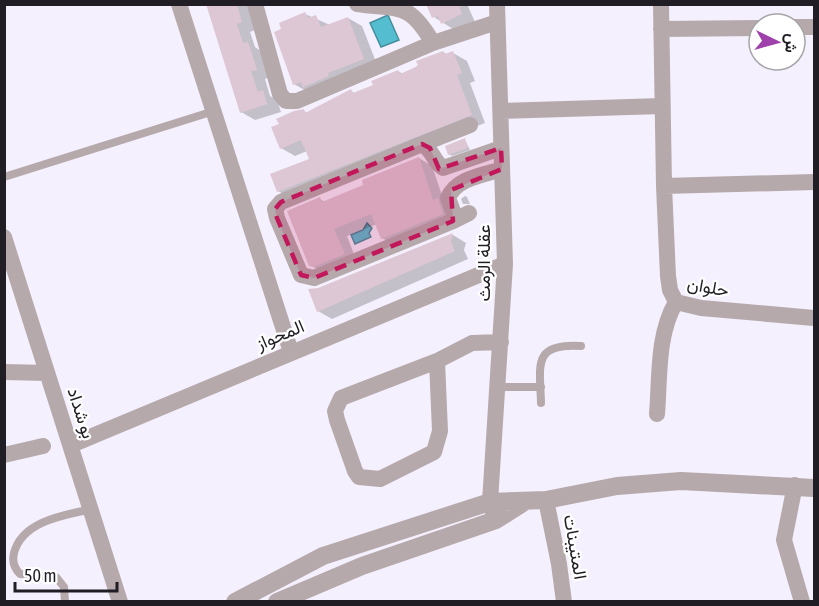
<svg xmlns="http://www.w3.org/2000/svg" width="819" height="606" viewBox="0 0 819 606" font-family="'Asap Condensed',Vazirmatn,sans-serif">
	<rect width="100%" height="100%" fill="#f5f0fd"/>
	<path fill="#54bed0" stroke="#458e9d" stroke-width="1.5" d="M388,15L399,40L381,47L370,23Z
		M367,223L372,228L369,233L371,237L355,244L351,235L363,230Z"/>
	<path fill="#0003" d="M208,4H247L255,30L250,32L255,47L262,52L270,77L265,79L270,96L277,100L281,112L255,120L241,112Z
		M428,4H467L475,22L456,31L434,17Z
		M305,14L330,25L348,18L362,26L378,67L308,92L294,84L283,29Z
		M443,52L448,55L453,53L467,61L475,81L470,83L485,123L292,199L278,191L311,160L307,151L295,156L281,148L304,111L308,113L351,91L356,94L375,86L398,71L403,74Z
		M465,140L470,150L452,156L449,154Z
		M419,158L432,166L445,204L456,222L396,246L382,238L377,224L347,236L357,262L324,273L310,265L320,199L325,202L365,186Z
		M465,196L467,197L470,204H463L461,199Z
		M453,235L466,243L464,250L468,259L332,319L318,311V289Z"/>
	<path fill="#dec7d4" d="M206,4H237L242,22L237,24L243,43L248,42L257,70L251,71L258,92L263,90L267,104L240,113Z
		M426,4H465V5L459,7L462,14L441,24L438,16L432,18Z
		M305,12L308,18L316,15L321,27L348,17L364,59L328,73L329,76L303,87L301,82L293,85L274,32L281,29L279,23Z
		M443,51L445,54L453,51L462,73L457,75L472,115L277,192L270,174L309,159L301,140L280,149L271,127L279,124L276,119L294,111L304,109L305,113L351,89L353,93L373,85L371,81L398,70L400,74L418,66L416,61Z
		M465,138L468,148L448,155L445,146Z
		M419,157L433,200L438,198L443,214L381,239L371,214L334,229L345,254L313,267L309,266L287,211L320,197L322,202L363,185L362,180Z
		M453,233L451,242L455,251L317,312L308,289L318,288Z"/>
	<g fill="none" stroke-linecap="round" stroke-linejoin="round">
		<path stroke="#b5a9ab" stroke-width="8" d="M4,177L214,111
			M498,387H541
			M541,403C540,365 532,343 581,346
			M65,602L64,587L56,577L20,574C14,568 12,561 14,553C22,521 64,515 92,509"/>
		<path stroke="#b5a9ab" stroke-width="16" d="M179,4L291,352
			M255,4L280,94L286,101H297L433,43L497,22
			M357,4C401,10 409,2 433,43
			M661,4L664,186
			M795,27H814
			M661,29L759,28
			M502,111L662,106
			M422,144L470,125
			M501,148L443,168C433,161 433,150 422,144L281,202L275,209L277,218L301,275L314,278L453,221L454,214L448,198C456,178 484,175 502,169
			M814,182L664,186L668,276L670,290L676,302L701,308L814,318
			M453,221L469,213
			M4,237L120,602
			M437,361L440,431L434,452L380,479L359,477L355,471L337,420L335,411L341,398Z
			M437,361L472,343L501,342
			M4,372L47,373
			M657,414C660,377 657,334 676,302
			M71,445L505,264
			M4,455L43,446
			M795,485L784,540L802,602
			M546,500L559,564L564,602
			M494,515L490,502L505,264L497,4"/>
		<path stroke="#b5a9ab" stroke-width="18" d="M235,602L323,556L490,502L546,500L617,486L681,481L814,488
			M277,602L362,566L496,520L526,501"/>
	</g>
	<path fill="#c2185b" fill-opacity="0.2" stroke="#c2185b" stroke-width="4.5" stroke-dasharray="12 8" stroke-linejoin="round" d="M422,144L430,148L439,169L501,148L502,169L451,190L453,221L314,278L301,275L277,218L275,209L281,202Z"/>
	<g text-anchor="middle" stroke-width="4.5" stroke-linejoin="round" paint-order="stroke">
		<g font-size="18" fill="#211d25" stroke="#fff">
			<text transform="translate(484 263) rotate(-90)" y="6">عقلة الرمث</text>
			<text transform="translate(708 287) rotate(10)" y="6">حلوان</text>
			<text transform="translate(280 335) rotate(-23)" y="6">المحواز</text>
			<text transform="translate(81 413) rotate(72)" y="6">بو شداد</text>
			<text transform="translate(575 547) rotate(80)" y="6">المتيبنات</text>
		</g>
	</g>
	<rect width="819" height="606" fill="none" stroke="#211d25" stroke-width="12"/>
	<g transform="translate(777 42) rotate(95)"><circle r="28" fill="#ffffff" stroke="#a6a5a8" stroke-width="1.5"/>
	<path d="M0-4.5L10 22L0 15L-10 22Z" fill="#9f41aa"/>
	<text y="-9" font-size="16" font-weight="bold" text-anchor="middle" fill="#211d25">ش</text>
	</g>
	<path d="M15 582v9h102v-9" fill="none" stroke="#211d25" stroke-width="3"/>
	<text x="24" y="582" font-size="18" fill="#211d25" stroke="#ffffff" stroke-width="4.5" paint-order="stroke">50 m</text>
</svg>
